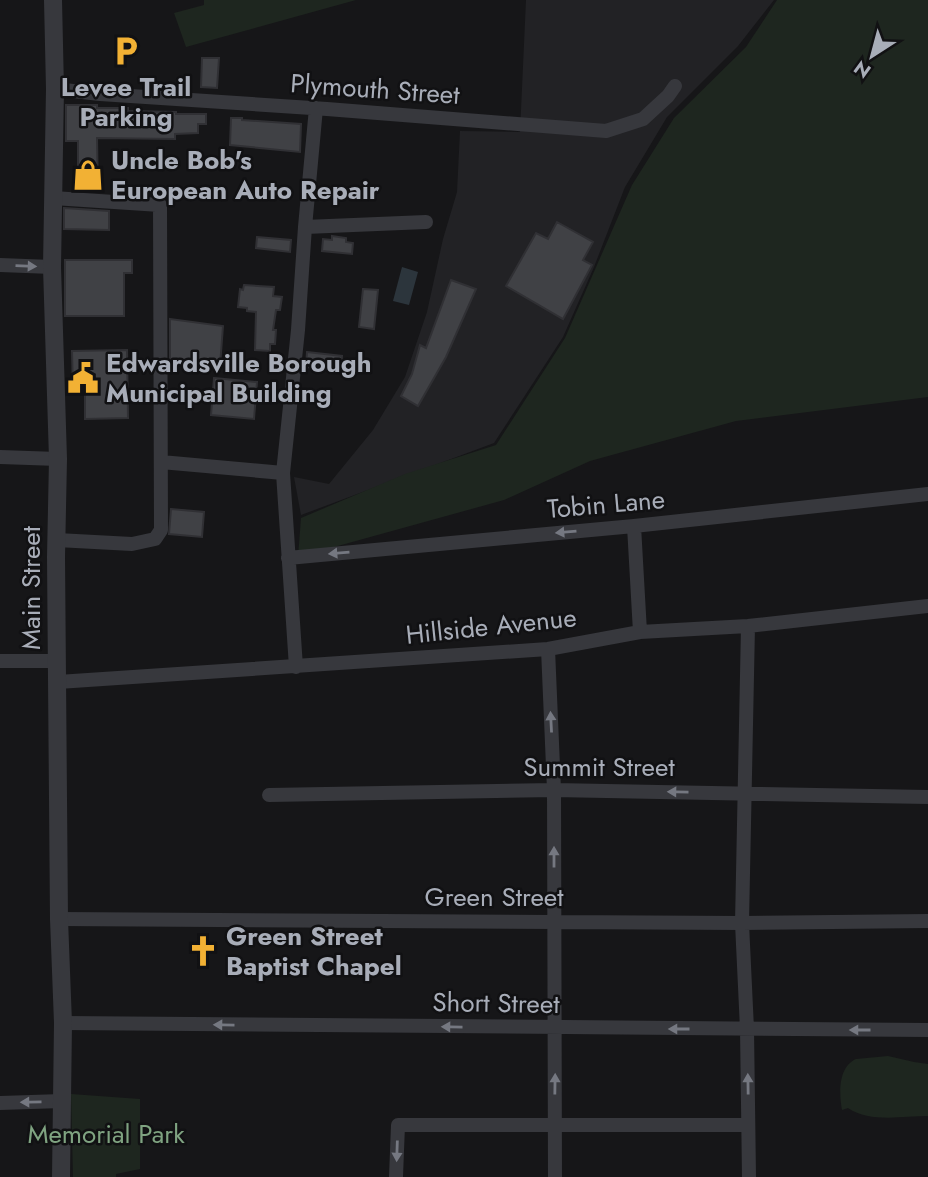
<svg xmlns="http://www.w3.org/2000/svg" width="928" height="1177" viewBox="0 0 928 1177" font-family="Jost,sans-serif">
	<rect width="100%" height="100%" fill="#161618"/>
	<path fill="#222225" d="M526,0H774L738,46L667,117L625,187L594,267L563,337L494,443L301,515L294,477L329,484L373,430L405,377L427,312L443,239L457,192L460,131L520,132Z"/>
	<path fill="#1e261f" d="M204,0H356L186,47L174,13L204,5Z
		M777,0H928V397L736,421L590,461L504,500L298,557L301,518L405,474L496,445L565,338L632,185L674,118L746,47Z
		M888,1056L914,1062L928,1064V1116C902,1116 870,1123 848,1108L842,1110C839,1093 838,1067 856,1059Z
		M71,1094L140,1099V1169L116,1174V1177H73Z"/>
	<path fill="#2c353c" d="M402,267L418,272L409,305L393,301Z"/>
	<path fill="#404145" stroke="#303034" stroke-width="2" d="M202,58H219L217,88L201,87Z
		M66,105H97V108H128V111L176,112V114H206V124H198V133L175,134V139L97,138L98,191L78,190V141H66Z
		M231,118H242V120L301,124L300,152L230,145Z
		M64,208L109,211V230L64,229Z
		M557,222L593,242L583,260L592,265L563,319L506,286L536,233L548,239Z
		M332,236L346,238V242L353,243L352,254L322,251L323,239L332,240Z
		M257,237L291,240L290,252L256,248Z
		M65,260H132V273H124V316H65Z
		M451,280L476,289L446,357L418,406L401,396L412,374L420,345L426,348Z
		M244,285L274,287L273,296L282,297L280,310H276L273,330H276L275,344H270V351L255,350L256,312L247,311V308L238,307L240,289L243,290Z
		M363,289L378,290L374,329L359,327Z
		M170,319L223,326L220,366L170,362Z
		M127,350L128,418L85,419V391H73L72,351Z
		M307,352L342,356L341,370L306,367Z
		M214,378L257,382L254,419L211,415Z
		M171,509L204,512L202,537L169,534Z"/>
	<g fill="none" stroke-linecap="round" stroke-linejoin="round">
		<path stroke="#37383d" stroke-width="14" d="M55,89L100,94L327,109L606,131L643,119L668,96L675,86
			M53,198L160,205L161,530L155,539L132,544L57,540
			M305,227L426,222
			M0,265L52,267
			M0,457L58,459
			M161,462L283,473
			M634,526L640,632
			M288,558L634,526L928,494
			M748,626L742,923L747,1029L749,1177
			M548,649L554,790L555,1177
			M0,661H57
			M296,667L283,473L298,330L305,227L316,108
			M58,682L548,649L640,632L748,626L928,606
			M269,795L554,790L928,797
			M59,919L742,923L928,921
			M63,1023L928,1030
			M0,1103L62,1101
			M396,1177L398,1125H748"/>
		<path stroke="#37383d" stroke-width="18" d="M53,0L55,89L52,267L58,459L56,557L59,919L63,1023L61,1177"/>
	</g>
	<defs><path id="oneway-solid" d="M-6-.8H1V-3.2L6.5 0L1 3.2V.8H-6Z" transform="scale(1.75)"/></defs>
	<g fill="#757881">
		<use href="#oneway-solid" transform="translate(26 266) rotate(2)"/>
		<use href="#oneway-solid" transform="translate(566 532) rotate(175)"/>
		<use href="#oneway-solid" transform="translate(339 553) rotate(175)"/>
		<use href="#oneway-solid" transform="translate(551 722) rotate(-93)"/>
		<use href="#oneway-solid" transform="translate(678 792) rotate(-179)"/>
		<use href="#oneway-solid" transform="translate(554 857) rotate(-90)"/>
		<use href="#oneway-solid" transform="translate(224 1025) rotate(-179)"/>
		<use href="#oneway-solid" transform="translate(452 1027) rotate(-179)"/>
		<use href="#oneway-solid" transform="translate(679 1029) rotate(-180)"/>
		<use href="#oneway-solid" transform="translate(860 1030) rotate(-180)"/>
		<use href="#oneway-solid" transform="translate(555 1084) rotate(-89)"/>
		<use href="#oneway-solid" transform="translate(748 1084) rotate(-91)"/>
		<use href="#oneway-solid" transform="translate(31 1102) rotate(179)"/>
		<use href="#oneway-solid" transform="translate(397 1151) rotate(92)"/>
	</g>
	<defs>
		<symbol id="parking-bare" viewBox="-9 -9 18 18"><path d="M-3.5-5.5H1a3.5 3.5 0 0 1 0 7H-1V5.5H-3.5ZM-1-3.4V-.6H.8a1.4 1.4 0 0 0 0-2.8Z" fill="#f2b134" stroke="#111113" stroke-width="2.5" paint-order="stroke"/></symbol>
		<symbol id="shop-bare" viewBox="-9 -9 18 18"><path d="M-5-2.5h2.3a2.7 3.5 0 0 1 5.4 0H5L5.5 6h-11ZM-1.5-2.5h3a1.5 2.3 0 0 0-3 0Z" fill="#f2b134" stroke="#111113" stroke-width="2.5" paint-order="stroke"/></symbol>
		<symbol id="civic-bare" viewBox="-9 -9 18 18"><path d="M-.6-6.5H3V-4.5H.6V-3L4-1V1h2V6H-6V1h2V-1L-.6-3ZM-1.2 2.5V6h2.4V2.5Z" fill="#f2b134" stroke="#111113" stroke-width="2.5" paint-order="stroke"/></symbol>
		<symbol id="church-bare" viewBox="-9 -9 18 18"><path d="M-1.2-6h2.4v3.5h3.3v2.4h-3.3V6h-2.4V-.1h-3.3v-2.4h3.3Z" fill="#f2b134" stroke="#111113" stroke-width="2.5" paint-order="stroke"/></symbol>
	</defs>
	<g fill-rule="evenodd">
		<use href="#parking-bare" x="104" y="29" width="44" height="44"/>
		<use href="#shop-bare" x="66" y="153" width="44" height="44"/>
		<use href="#civic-bare" x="61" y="356" width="44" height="44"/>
		<use href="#church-bare" x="181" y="929" width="44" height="44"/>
	</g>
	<g text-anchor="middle" stroke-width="5" stroke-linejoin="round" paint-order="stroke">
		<g font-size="26" font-weight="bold" fill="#a8adb8" stroke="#111113" text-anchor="start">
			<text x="126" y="96" text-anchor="middle">Levee Trail<tspan x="126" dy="30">Parking</tspan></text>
			<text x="111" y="169">Uncle Bob's<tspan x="111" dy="30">European Auto Repair</tspan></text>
			<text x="106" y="372">Edwardsville Borough<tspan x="106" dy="30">Municipal Building</tspan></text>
			<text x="226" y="945">Green Street<tspan x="226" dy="30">Baptist Chapel</tspan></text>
		</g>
		<g font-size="26" fill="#a8adb8" stroke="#111113">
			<text transform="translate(375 89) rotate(4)" y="9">Plymouth Street</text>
			<text transform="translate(606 504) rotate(-5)" y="9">Tobin Lane</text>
			<text transform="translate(31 588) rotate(-90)" y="9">Main Street</text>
			<text transform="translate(491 626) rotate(-6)" y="9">Hillside Avenue</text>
			<text x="599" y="776">Summit Street</text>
			<text x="494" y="906">Green Street</text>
			<text transform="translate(496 1003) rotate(1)" y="9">Short Street</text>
		</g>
		<g font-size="26" fill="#7fa381" stroke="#111113">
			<text x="106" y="1143">Memorial Park</text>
		</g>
	</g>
	<g transform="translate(872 56) rotate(216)" stroke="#111113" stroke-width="5" paint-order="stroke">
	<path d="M0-5L12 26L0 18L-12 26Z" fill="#a8adb8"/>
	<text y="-10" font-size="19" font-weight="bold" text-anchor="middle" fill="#a8adb8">N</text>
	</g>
</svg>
